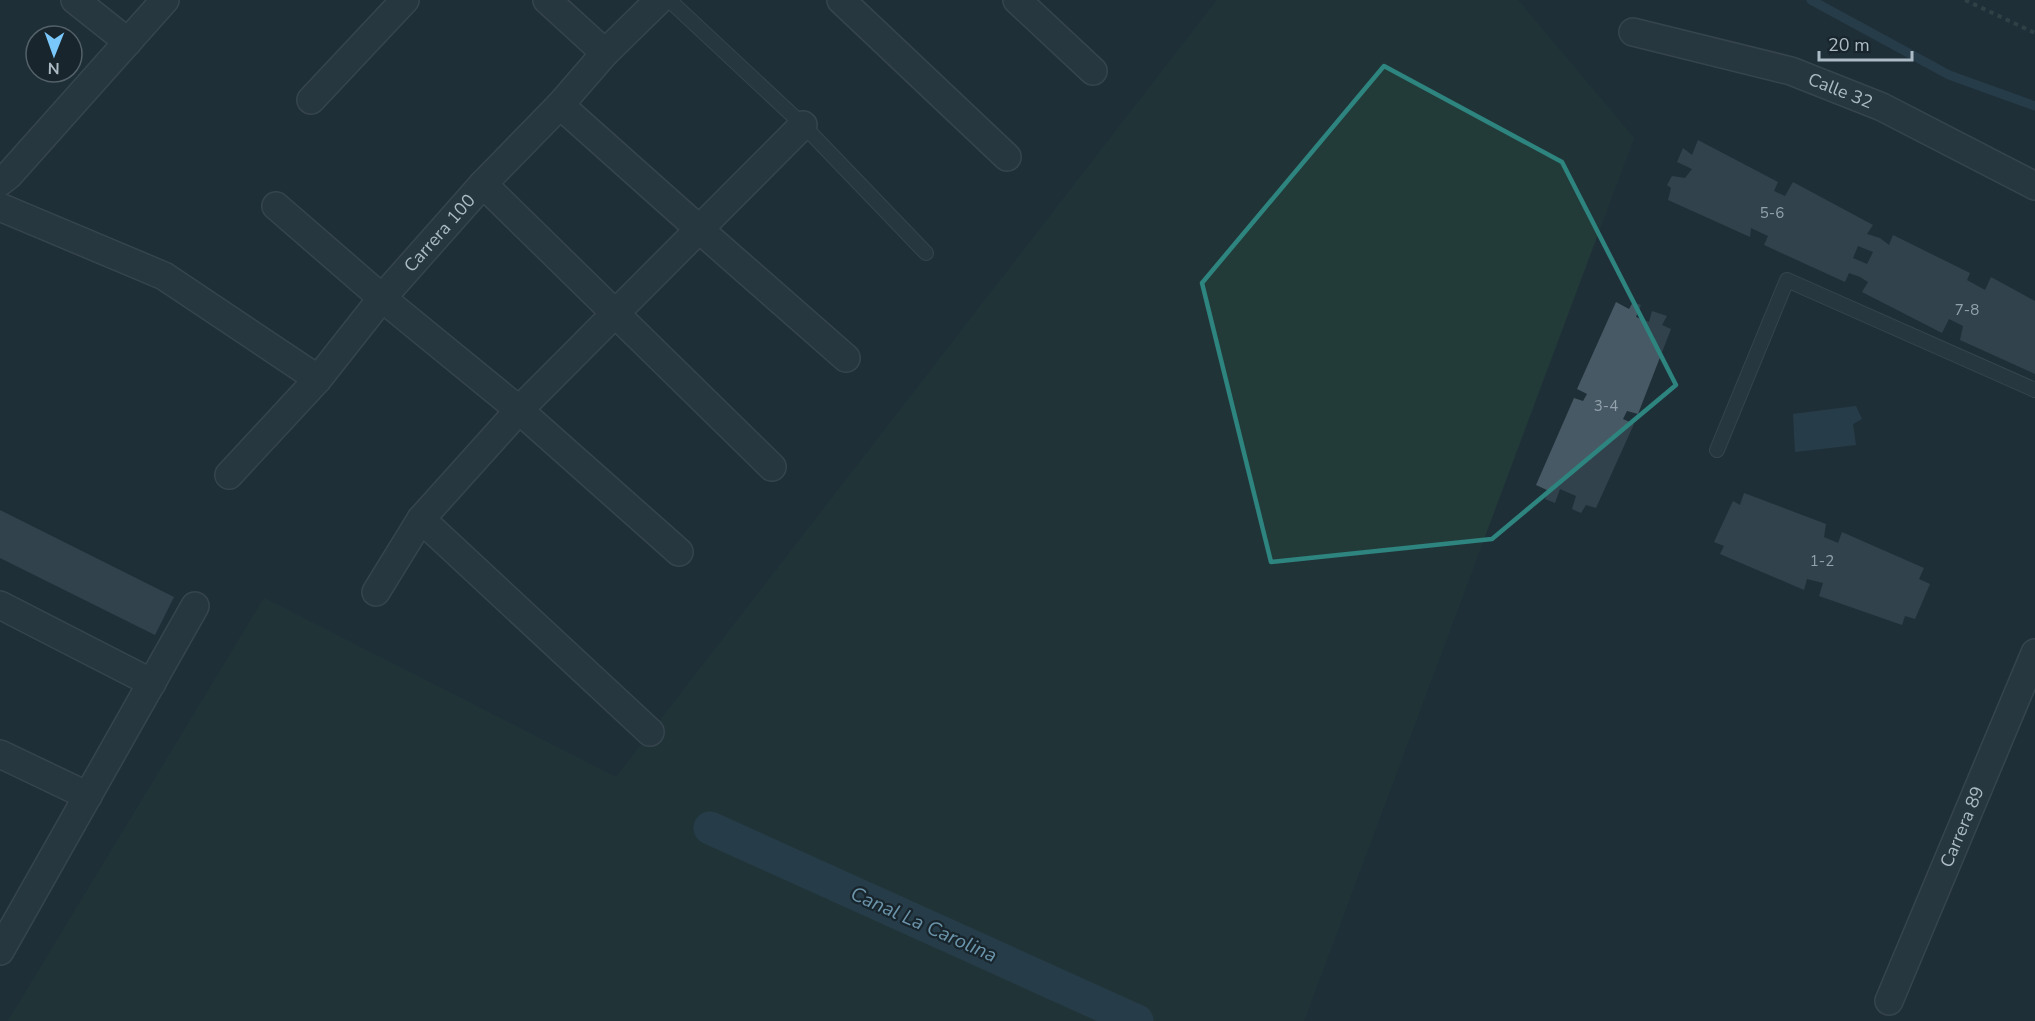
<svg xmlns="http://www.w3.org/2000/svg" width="2035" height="1021" font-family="'Nunito Sans',sans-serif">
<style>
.green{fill:#223b38}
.water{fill:#304d5e}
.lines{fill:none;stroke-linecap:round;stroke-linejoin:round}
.stream{stroke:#304d5e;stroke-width:9}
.canal{stroke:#304d5e;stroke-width:33}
.building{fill:#475964;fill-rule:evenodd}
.service-casing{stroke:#505e66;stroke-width:16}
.minor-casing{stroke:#505e66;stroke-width:30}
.path{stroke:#405755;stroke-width:4;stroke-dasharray:4.5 4.5;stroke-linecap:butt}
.service{stroke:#324048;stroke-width:14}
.minor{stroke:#324048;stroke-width:27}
.marked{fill:none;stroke:#2e847f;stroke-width:4.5;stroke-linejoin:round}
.labels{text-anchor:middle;stroke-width:4.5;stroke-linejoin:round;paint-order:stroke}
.number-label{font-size:15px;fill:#93a2ad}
.street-label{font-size:18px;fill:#acbbc5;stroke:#18252c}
.water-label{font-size:20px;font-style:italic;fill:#6b94aa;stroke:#18252c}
</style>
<rect width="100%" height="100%" fill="#1f2f38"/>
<path class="green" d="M1217,0h301l116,138 -330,883h-1296l256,-423 352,179z"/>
<path class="water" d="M1856,406l6,13 -9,5 3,21 -61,7 -2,-38z"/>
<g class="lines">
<path class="stream" d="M1811,0l138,75 86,31"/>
<path class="canal" d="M710,828l427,193"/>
</g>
<path class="building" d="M1698,140l80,42 -4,9 11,5 8,-14 80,43 -6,9 13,4 9,7 4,-10 77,38 -3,7 18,10 6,-13 44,24v73l-75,-34 3,-14 -14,-7 -7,14 -80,-41 6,-10 -8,-5 -11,-4 -4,9 -81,-37 4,-9 -17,-8 -1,9 -82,-37 3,-12 -4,-3 5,-9 13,2 7,-9 -15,-7 6,-14 9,7zM1858,246l15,6 -6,12 -14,-6z
M1616,302l13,7 4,-7 8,3 -5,12 13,5 3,-11 15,5 -5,9 9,4 -33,85 -11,-3 -4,8 11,5 -38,84 -10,-3 -5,8 -9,-4 4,-13 -16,-7 -5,14 -10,-4 4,-8 -13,-6 38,-87 9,3 4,-7 -10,-5z
M1744,493l82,31 -2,13 14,6 4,-11 82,36 -5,11 11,5 -15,35 -10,-3 -3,9 -83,-29 4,-13 -16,-4 -3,11 -84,-36 4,-8 -10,-4 19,-41 7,4z
M0,510l174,87 -19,38 -155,-77z"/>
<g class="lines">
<defs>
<path id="service" d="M669,0l134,125 123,128
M1717,450l70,-170 248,110"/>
<g id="minor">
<path d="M75,0l53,42"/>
<path d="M547,0l58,53"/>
<path d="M841,0l166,157"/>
<path d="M1017,0l76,71"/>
<path id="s1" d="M1633,32l158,39 91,36 153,79"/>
<path d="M311,100l94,-100"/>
<path d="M560,105l139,124 147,129"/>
<path d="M0,182l9,-7 156,-175"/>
<path d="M483,184l289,283"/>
<path d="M276,206l106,92 137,112 160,142"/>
<path d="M0,207l164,69 154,103"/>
<path id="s2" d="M229,475l89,-96 64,-81 101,-114 77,-79 45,-52 54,-53"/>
<path d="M421,519l229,213"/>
<path d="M376,592l45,-73 98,-109 284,-285"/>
<path d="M0,605l152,78"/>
<path d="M0,754l88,42"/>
<path d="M0,951l195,-345"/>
<path id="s3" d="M1889,1001l146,-348"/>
</g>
</defs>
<use href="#service" class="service-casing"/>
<use href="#minor" class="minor-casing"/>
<path class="path" d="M1965,0l70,33"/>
<use href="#service" class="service"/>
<use href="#minor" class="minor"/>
</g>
<path d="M0 0H2035V1021H0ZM1384,66l178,96 114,223 -184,154 -221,23 -69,-279z" fill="#1f2f38" fill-opacity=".55" fill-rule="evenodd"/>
<path class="marked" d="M1384,66l178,96 114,223 -184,154 -221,23 -69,-279z"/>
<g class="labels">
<g class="number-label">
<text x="1772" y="218">5-6</text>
<text x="1967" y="315">7-8</text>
<text x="1606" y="411">3-4</text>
<text x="1822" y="566">1-2</text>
</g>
<g class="street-label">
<text dy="6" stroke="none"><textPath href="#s1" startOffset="216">Calle 32</textPath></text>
<text dy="6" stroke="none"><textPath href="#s2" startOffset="321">Carrera 100</textPath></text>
<text dy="6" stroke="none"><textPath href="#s3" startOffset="189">Carrera 89</textPath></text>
</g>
<g class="water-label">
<text transform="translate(924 924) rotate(24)" y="7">Canal La Carolina</text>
</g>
</g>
<g transform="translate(54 54) rotate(181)"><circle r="28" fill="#18252c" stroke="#536169" stroke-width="1.5"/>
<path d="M0-4.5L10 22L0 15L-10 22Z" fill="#7ac7fc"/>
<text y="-9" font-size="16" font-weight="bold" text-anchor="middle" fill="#acbbc5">N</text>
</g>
<path d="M1819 51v9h93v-9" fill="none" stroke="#acbbc5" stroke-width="3"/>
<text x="1828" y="51" font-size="18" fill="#acbbc5" stroke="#18252c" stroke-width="4.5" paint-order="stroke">20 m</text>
</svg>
